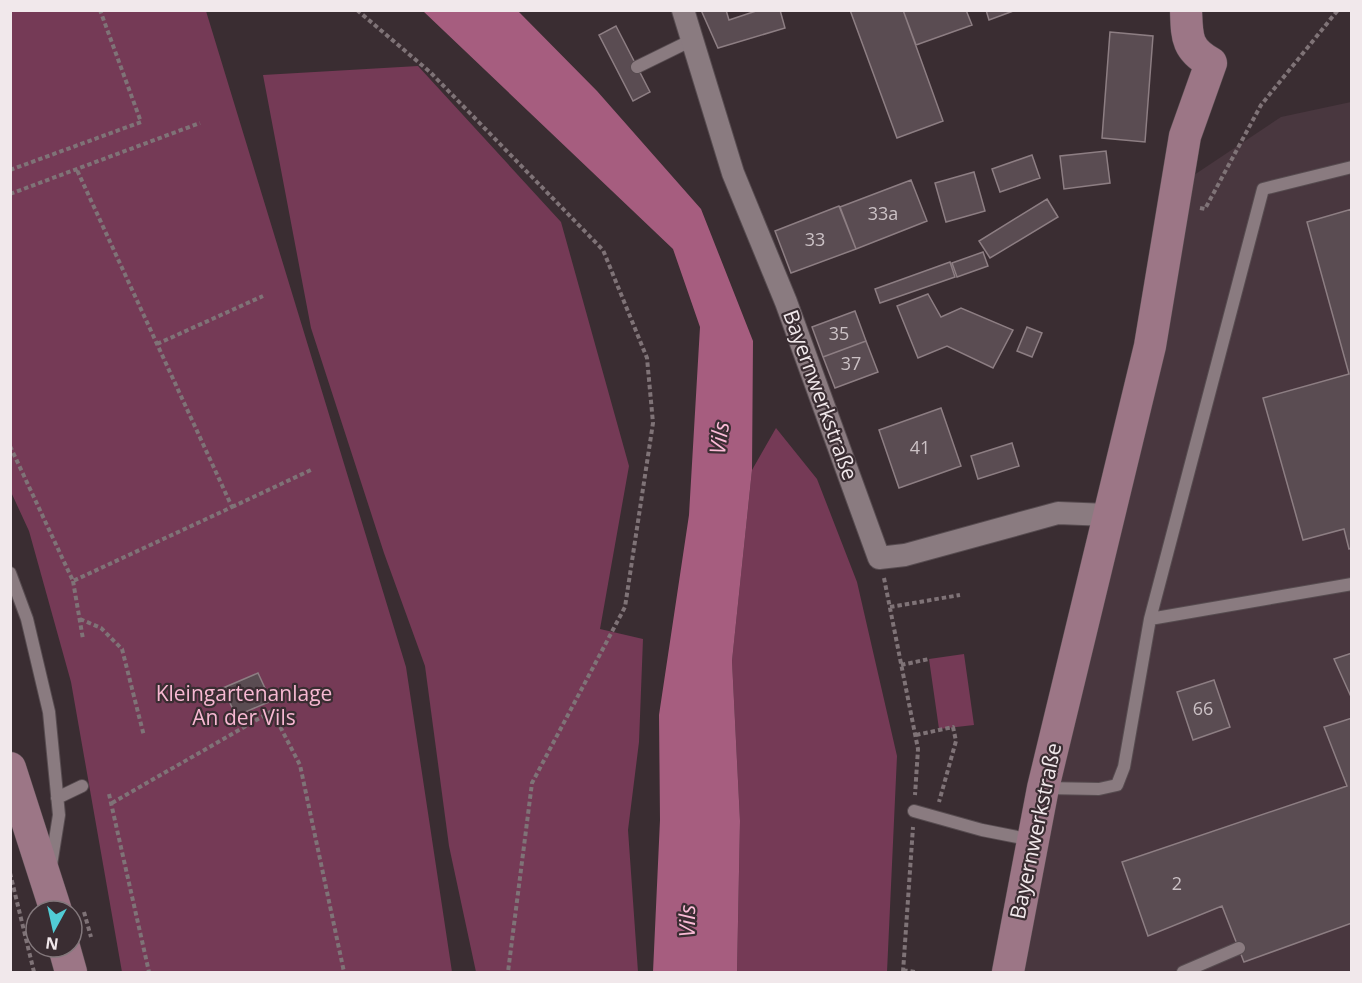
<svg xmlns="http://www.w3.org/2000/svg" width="1362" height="983" font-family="'Open Sans',sans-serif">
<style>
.built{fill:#49373f}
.green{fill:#753a56}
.water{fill:#a65d7f}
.building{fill:#5a4c52;stroke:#8d7e83;stroke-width:1.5}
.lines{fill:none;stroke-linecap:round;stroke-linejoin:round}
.lane-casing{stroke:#574c50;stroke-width:14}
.street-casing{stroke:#574c50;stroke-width:24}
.secondary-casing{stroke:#574c50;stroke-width:33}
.path{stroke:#7f7377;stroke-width:4;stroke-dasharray:4.5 3;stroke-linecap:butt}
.lane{stroke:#8a7b80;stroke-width:12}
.street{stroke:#8a7b80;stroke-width:22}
.secondary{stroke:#9c7686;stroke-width:32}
.labels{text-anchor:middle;stroke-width:4.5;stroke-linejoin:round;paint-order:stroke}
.number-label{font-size:18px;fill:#cbc1c5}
.street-label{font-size:21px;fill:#f1e8eb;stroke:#3a2d32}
.park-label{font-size:21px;fill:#f7b8d2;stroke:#3a2d32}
.water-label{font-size:22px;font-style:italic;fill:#fbbcd7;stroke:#3a2d32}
</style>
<rect width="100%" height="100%" fill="#3a2d32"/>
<path class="built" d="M1351,102v870h-329l157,-787 102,-68z"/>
<path class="green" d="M11,11h195l200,656 46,305h-330l-51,-290 -42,-151 -18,-39z
M418,66l143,156 68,244 -29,163 43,10 -4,103 -11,88 10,142h-162l-27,-126 -24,-180 -41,-113 -73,-225 -48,-253z
M776,428l41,51 40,103 40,174 -10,216h-150l3,-151 -8,-160 20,-191z
M964,654l10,71 -35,4 -10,-70z"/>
<path class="water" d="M423,11h95l79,80 104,118 52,132 -1,129 -20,191 8,160 -3,151h-84l7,-152 -1,-105 30,-200 11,-188 -27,-78z"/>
<path class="building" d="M701,10h25l3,10 30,-10h21l5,18 -67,20z
M850,10h53l40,111 -46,17z
M903,10h63l6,15 -56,20z
M986,10h30l-27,10z
M616,26l34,66 -17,9 -34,-66z
M1110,32l43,4 -8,106 -43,-4z
M1106,151l4,32 -46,6 -4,-33z
M1032,155l8,23 -40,14 -8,-23z
M974,172l11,39 -39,11 -11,-39z
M911,180l16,41 -71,28 -16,-42z
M1047,199l11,18 -68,41 -11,-17z
M839,206l17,43 -65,24 -16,-42z
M1352,209v339l-3,1 -5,-20 -41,11 -40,-142 86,-24 -42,-152z
M983,252l5,14 -31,11 -5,-14z
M950,262l5,15 -75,26 -5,-14z
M928,294l13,23 20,-9 52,22 -20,38 -46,-22 -29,12 -21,-52z
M855,311l11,30 -43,16 -11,-30z
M1027,327l15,6 -10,24 -15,-6z
M866,341l12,31 -43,16 -12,-31z
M941,408l20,58 -62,22 -20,-58z
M1012,443l7,23 -41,13 -7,-23z
M1352,653v46l-18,-40z
M258,673l13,28 -35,15 -13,-28z
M1214,680l16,47 -37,13 -16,-48z
M1352,718v205l-108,39 -22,-56 -74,30 -26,-74 225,-76 -23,-59z"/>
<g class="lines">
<defs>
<path id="lane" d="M637,67l55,-27
M10,573l17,46 22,93 10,103 -8,50
M1150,619l202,-35
M1045,788l54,1 18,-4 7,-18 26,-148 113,-430 89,-22
M57,798l25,-12
M914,811l68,19 50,10
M1183,972l56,-24"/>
<path id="street" d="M683,10l50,163 53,129 93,256 26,-3 153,-42 50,2"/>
<path id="secondary" d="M10,768l46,143
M64,947l7,25
M1008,972l35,-184 107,-442 35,-210 26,-73c-25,-14 -24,-26 -25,-53"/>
</defs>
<use href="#lane" class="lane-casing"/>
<use href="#street" class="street-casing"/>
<use href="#secondary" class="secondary-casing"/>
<path class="path" d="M357,10l73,62 173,178 44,108 6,65 -28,184 -93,176 -24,189
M10,170l131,-48 -41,-112
M10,194l190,-71
M1200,208l5,1 56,-104 77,-95
M157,344l106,-48
M10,446l63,135 159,-74 -155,-337
M232,507l81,-38
M884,578l34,171 -3,46
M73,581l10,58
M890,607l70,-12
M80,619l21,9 21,21 22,87
M901,665l28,-6
M916,735l37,-8 3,14 -17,61
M109,794l40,178
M112,803l160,-92 28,54 44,207
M10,873l24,99
M84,912l7,25
M903,970l12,2
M903,972l10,-145"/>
<use href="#lane" class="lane"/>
<use href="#street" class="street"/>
<use href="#secondary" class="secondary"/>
</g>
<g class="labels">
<g class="number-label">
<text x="883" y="220">33a</text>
<text x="815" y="246">33</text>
<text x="839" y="340">35</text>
<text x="851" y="370">37</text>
<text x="920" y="454">41</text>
<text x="1203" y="715">66</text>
<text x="1177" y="890">2</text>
</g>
<g class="street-label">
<text transform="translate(820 395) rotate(70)" y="7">Bayernwerkstraße</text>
<text transform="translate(1036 831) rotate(-78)" y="7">Bayernwerkstraße</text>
</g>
<g class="park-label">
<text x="244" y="701">Kleingartenanlage<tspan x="244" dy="24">An der Vils</tspan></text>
</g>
<g class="water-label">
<text transform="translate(719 438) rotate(-82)" y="8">Vils</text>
<text transform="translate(687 921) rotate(-89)" y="8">Vils</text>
</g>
</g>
<rect width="1362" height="983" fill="none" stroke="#f1e8eb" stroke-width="24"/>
<g transform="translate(54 929) rotate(188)"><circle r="28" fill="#3a2d32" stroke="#83787c" stroke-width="1.5"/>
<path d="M0-4.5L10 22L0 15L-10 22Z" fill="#51ccd5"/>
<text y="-9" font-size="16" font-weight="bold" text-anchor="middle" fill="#f1e8eb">N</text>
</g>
</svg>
